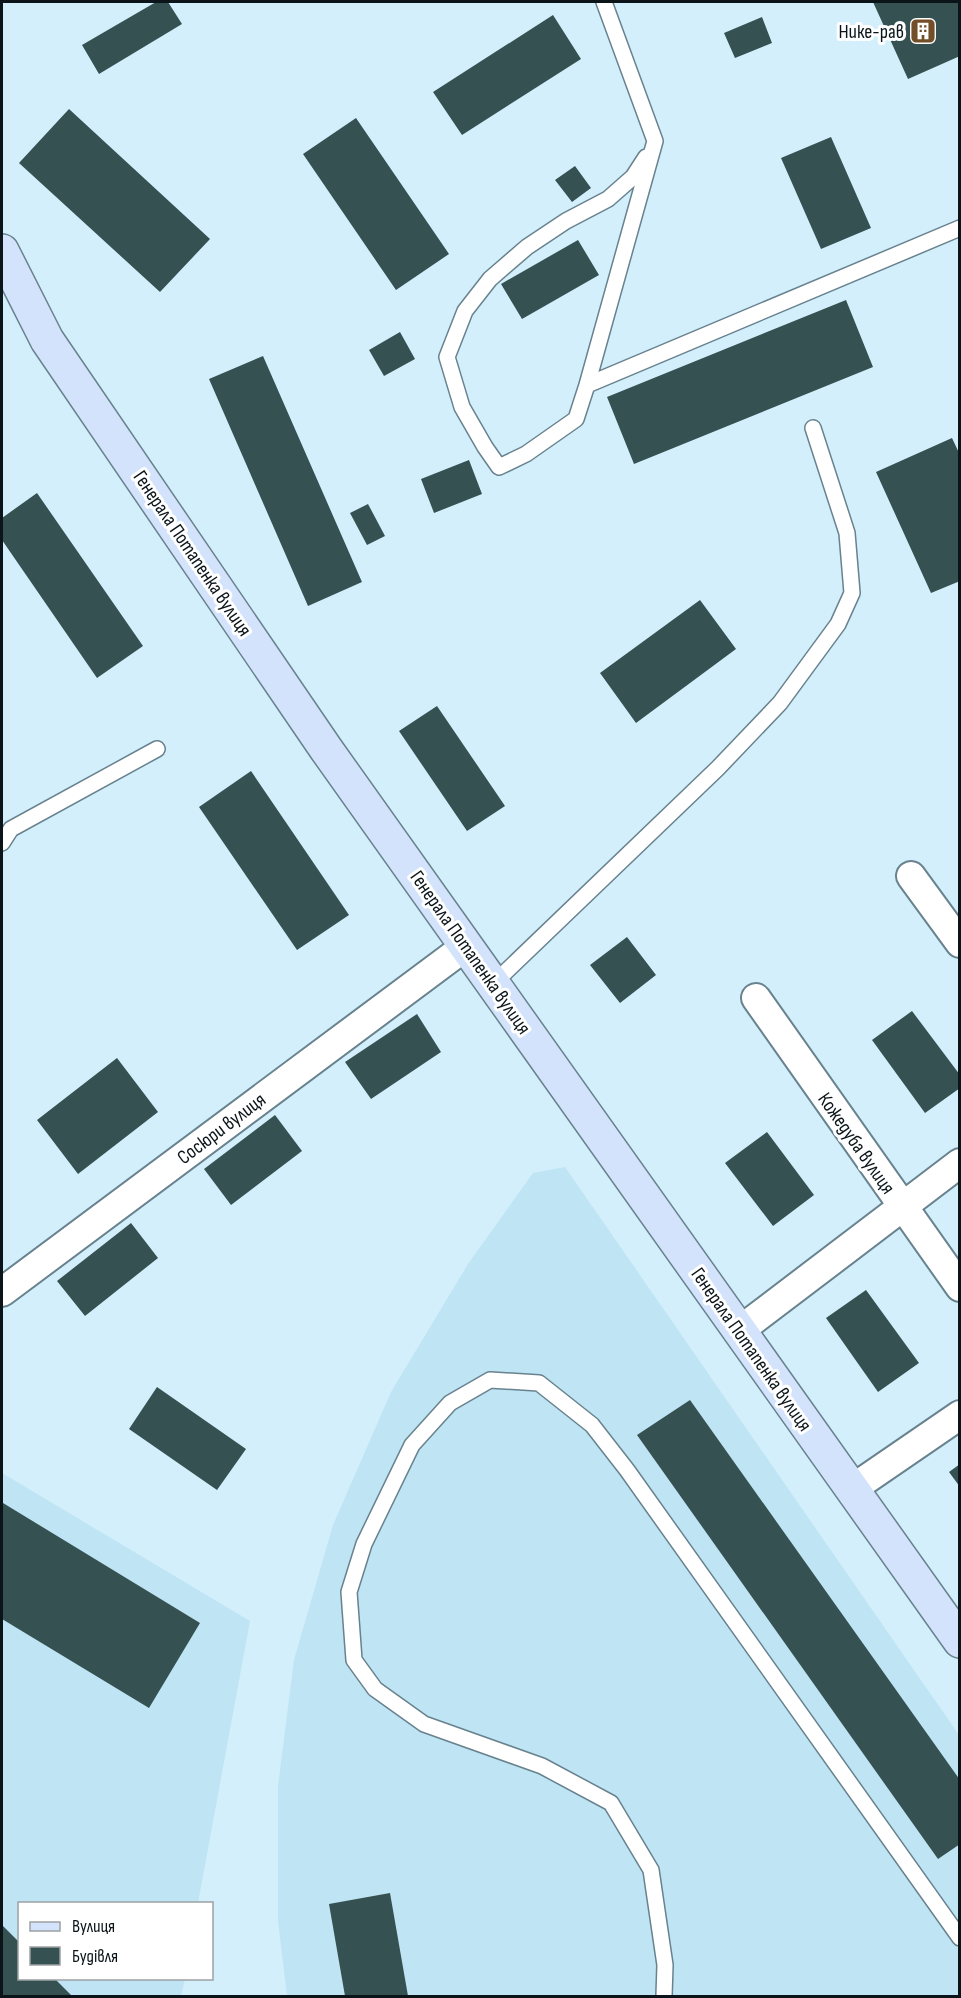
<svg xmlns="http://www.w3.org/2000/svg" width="961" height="1998" font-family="'Sofia Sans Condensed',sans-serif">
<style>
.built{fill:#bfe4f4}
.building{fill:#355151}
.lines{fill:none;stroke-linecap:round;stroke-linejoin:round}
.lane-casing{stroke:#68828e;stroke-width:18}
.street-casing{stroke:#68828e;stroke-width:32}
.secondary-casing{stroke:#68828e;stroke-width:36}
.lane{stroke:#fff;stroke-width:15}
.street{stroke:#fff;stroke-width:28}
.secondary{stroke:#d3e3fc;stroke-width:33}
.labels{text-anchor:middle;stroke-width:6;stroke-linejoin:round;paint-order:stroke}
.poi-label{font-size:20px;fill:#0b1519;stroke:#fff;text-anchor:end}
.street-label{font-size:20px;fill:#0b1519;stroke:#fff}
</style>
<rect width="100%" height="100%" fill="#d3effc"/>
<path class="built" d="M565,1167l394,568v261h-672l-9,-75v-135l16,-126 39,-135 58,-133 77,-128 65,-91z
M2,1473l248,148 -52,282 -178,1v74l165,1 -4,17h-179z"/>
<path class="building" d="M156,2h12l14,22 -83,50 -17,-29z
M873,2h85l2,3v51l-52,23z
M553,15l28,44 -119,76 -29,-43z
M762,17l10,26 -37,15 -11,-25z
M69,109l141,130 -50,53 -141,-129z
M356,118l93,136 -53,36 -93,-136z
M831,137l40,91 -50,21 -40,-91z
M575,166l16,22 -19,14 -17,-22z
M578,240l21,35 -77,44 -21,-35z
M846,300l27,67 -239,97 -27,-67z
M400,332l15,27 -31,17 -15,-26z
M263,356l99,226 -54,24 -99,-227z
M952,438l8,17v126l-29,12 -55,-121z
M469,460l13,34 -48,19 -13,-34z
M37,493l106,153 -46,32 -95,-138v-22z
M368,504l17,32 -18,9 -17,-32z
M700,600l36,49 -100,74 -36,-50z
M437,706l68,100 -38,25 -68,-100z
M251,771l98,144 -52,35 -98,-143z
M627,937l29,38 -36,28 -30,-38z
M912,1011l48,64v13l-35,25 -53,-73z
M417,1014l24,38 -70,47 -26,-37z
M117,1058l41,54 -80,62 -41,-54z
M275,1115l27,36 -71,54 -27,-36z
M767,1132l47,63 -41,31 -48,-63z
M131,1223l27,35 -73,58 -28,-35z
M866,1290l53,73 -41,29 -52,-74z
M157,1387l89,62 -29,41 -88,-61z
M690,1400l270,380v64l-22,15 -301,-424z
M960,1464v23l-11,-15z
M3,1503l197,120 -51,85 -147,-89z
M390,1893l18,103h-63l-16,-92z
M2,1925l18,18v35h34l18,18h-70z"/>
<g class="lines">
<defs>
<path id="lane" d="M604,2l51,139 -68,244 373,-157
M587,385l-11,34 -50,35 -27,13 -14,-20 -23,-40 -15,-50 18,-46 25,-32 37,-32 39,-26 42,-22 25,-22 13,-20
M2,843l9,-14 146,-80
M493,984l225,-216 62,-65 58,-79 14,-31 -5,-60 -34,-105
M664,1996l1,-31 -14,-95 -40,-67 -69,-37 -118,-42 -49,-35 -21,-29 -5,-68 15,-48 48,-99 38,-42 40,-23 49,3 53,42 35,45 333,468"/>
<path id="street" d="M911,876l49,67
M756,998l204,289
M2,1292l464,-346
M739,1331l221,-168
M852,1489l108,-74"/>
<path id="secondary" d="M2,251l45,89 279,409 634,892"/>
</defs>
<use href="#lane" class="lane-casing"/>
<use href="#street" class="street-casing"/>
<use href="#secondary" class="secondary-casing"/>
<use href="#lane" class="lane"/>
<use href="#street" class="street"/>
<use href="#secondary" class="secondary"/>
</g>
<defs>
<symbol id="building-square" viewBox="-11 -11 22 22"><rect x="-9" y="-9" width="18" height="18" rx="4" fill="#734f29" stroke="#fff"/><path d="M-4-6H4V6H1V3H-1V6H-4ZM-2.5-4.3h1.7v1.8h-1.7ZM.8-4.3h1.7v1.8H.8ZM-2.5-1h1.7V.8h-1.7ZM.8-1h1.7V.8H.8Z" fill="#fff"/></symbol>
</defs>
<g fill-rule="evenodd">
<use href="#building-square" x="908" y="16" width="30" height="30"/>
</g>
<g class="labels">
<g class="poi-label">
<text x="904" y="38">Нике-рав</text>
</g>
<g class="street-label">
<text transform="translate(193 553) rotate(56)" y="7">Генерала Потапенка вулиця</text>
<text transform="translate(471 952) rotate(55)" y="7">Генерала Потапенка вулиця</text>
<text transform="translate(221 1128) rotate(-37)" y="7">Сосюри вулиця</text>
<text transform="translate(857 1143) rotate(55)" y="7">Кожедуба вулиця</text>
<text transform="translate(752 1349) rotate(55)" y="7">Генерала Потапенка вулиця</text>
</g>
</g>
<rect width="961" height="1998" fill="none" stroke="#0b1519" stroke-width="6"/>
<rect x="18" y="1902" width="195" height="78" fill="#ffffff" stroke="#9da1a3" stroke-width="1.5"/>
<rect x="30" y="1922" width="30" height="9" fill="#d3e3fc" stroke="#9da1a3" stroke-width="1.5"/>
<text x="72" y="1932" font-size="18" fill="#0b1519">Вулиця</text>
<rect x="30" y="1947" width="30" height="18" fill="#355151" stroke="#9da1a3" stroke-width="1.5"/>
<text x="72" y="1962" font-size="18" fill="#0b1519">Будівля</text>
</svg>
